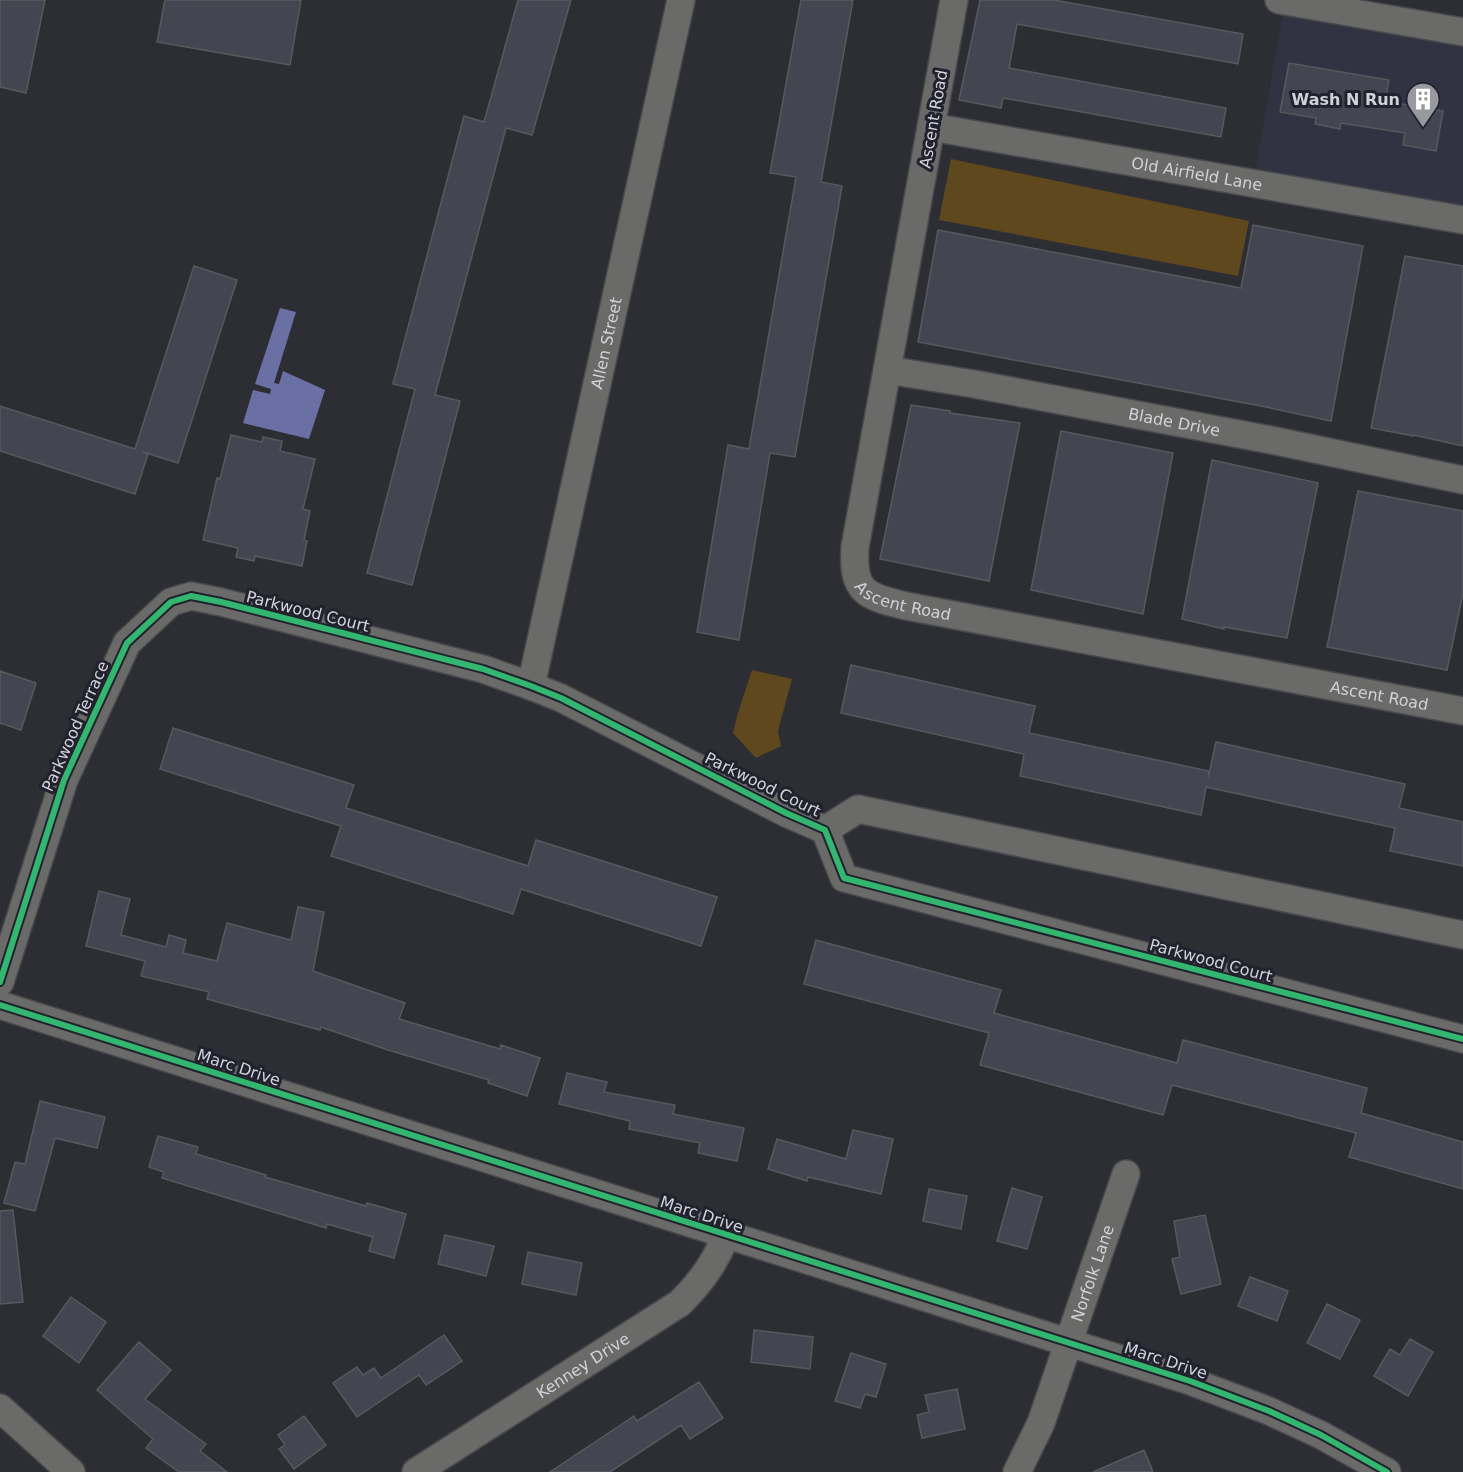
<svg xmlns="http://www.w3.org/2000/svg" width="1463" height="1472" font-family="'DejaVu Sans',sans-serif">
<style>
.built{fill:#313343}
.green{fill:#5f481e}
.water{fill:#6a70a4}
.building{fill:#454552;stroke:#58595e;stroke-width:1.5}
.lines{fill:none;stroke-linecap:round;stroke-linejoin:round}
.minor-casing{stroke:#48494e;stroke-width:30}
.minor{stroke:#6a6a69;stroke-width:27}
.cycleway-casing{stroke:#21222d;stroke-width:10}
.cycleway{stroke:#33b770;stroke-width:6}
.labels{text-anchor:middle;stroke-width:6;stroke-linejoin:round;paint-order:stroke}
.poi-label{font-size:16px;font-weight:bold;fill:#d1d2d9;stroke:#21222d;text-anchor:end}
.street-label{font-size:16px;fill:#d1d2d9;stroke:#21222d}
</style>
<rect width="100%" height="100%" fill="#2d2e34"/>
<path class="built" d="M1283,14l180,28v163l-208,-33z"/>
<path class="green" d="M951,159l298,62 -11,55 -299,-56z
M752,670l40,9 -14,52 3,15 -25,12 -23,-25 4,-17z"/>
<path class="water" d="M280,308l16,4 -22,71 5,1 4,-13 42,19 -16,49 -66,-16 10,-33 17,4 1,-5 -16,-5z"/>
<path class="building" d="M0,0h45l-19,93 -26,-6z
M165,0h136l-11,65 -133,-23z
M518,0h53l-39,135 -26,-7 -71,267 25,6 -48,184 -45,-12 48,-184 -22,-5 71,-268 20,6z
M801,0h52l-32,182 21,4 -47,271 -25,-4 -31,187 -42,-8 31,-187 21,4 47,-272 -26,-4z
M980,0h74l189,34 -5,30 -221,-40 -8,44 217,40 -5,29 -218,-39 -2,10 -42,-8z
M1289,63l100,17 -4,21 58,10 -7,40 -33,-6 2,-12 -64,-10 -1,6 -25,-5 1,-6 -36,-6z
M1253,225l110,21 -32,175 -70,-15 -343,-64 20,-112 303,58z
M1405,256l58,10v180l-49,-11v1l-43,-8z
M194,266l43,14 -59,183 -35,-11 5,2 -13,40 -135,-43v-45l135,43z
M911,405l39,6v2l70,10 -31,158 -109,-22z
M1061,431l112,22 -30,161 -112,-24z
M231,435l31,7 1,-5 19,4 -2,10 35,8 -12,50 7,2 -6,29 3,1 -5,25 -47,-10 -1,5 -18,-4 2,-9 -35,-8 14,-62 3,1z
M1212,460l106,23 -31,155 -63,-11v2l-42,-10z
M1358,491l105,20v82l-16,77 -120,-23z
M851,665l184,41 -6,27 180,38 -1,7 8,-36 189,42 -6,24 64,14v44l-73,-15 5,-23 -189,-41 -5,28 -181,-39 4,-22 -183,-41z
M0,671l36,12 -15,47 -21,-7z
M173,728l181,57 -8,23 182,58 8,-26 181,57 -16,49 -180,-57 -8,25 -182,-58 10,-30 -181,-57z
M99,891l31,8 -9,36 45,12 3,-12 17,5 -3,13 34,8 10,-38 64,17 7,-33 26,5 -11,59 92,32 -6,16 101,30 1,-4 39,13 -13,38 -39,-13 1,-3 -101,-30 -67,-23 -1,3 -113,-31 2,-7 -68,-16 4,-15 -59,-15z
M816,940l185,50 -7,23 183,50 6,-23 184,48 -6,25 102,29v47l-114,-32 7,-24 -184,-48 -9,30 -183,-50 9,-32 -185,-49z
M567,1073l40,9 -3,10 71,13 -2,9 71,14 -7,33 -39,-8 2,-10 -71,-14 1,-8 -71,-17z
M40,1101l65,16 -8,31 -42,-10 -20,73 -31,-8 11,-41 10,2z
M853,1130l40,9 -12,55 -73,-17 -1,4 -39,-12 9,-30 69,20z
M158,1136l40,11 -2,7 70,21 -1,2 101,29 1,-3 39,11 -12,44 -25,-7 4,-14 -46,-13 -1,4 -164,-50 2,-6 -15,-5z
M1012,1188l30,9 -15,52 -30,-8z
M929,1189l38,7 -6,33 -38,-8z
M13,1210l10,92 -23,2v-93z
M1205,1215l16,69 -40,10 -9,-35 8,-2 -6,-36z
M445,1235l49,11 -8,30 -48,-12z
M528,1252l54,11 -6,32 -54,-11z
M1250,1277l38,14 -11,30 -39,-15z
M71,1297l35,25 -27,41 -36,-27z
M1327,1304l33,16 -20,39 -33,-16z
M754,1330l59,7 -3,32 -59,-7z
M444,1335l18,26 -36,24 -7,-10 -62,42 -24,-34 24,-16 6,8 11,-7 7,10z
M1410,1339l23,13 -25,44 -34,-20 16,-27 10,6z
M139,1342l32,28 -26,29 61,45 -6,7 27,21h-48l-33,-24 7,-9 -56,-49z
M851,1353l35,11 -10,33 -11,-3 -5,14 -25,-7z
M699,1382l24,36 -33,21 -9,-14 -71,47h-60l84,-56 3,5z
M957,1389l8,40 -43,9 -5,-23 12,-3 -4,-17z
M304,1416l22,29 -32,24 -15,-20 6,-4 -7,-10z
M1144,1450l9,22h-60z"/>
<g class="lines">
<defs>
<g id="minor">
<path id="s1" d="M954,0l-99,547c-3,46 11,49 51,59l557,105"/>
<path d="M1279,0l184,32"/>
<path id="s2" d="M931,127l532,93"/>
<path id="s3" d="M887,370l87,14 297,56 192,40"/>
<path id="s4" d="M531,686l150,-686"/>
<path d="M825,830l33,-21 605,126"/>
<path d="M0,982l64,-202 63,-137 44,-41 20,-6 30,6 262,67 48,17 30,12 225,115 39,17 19,48 619,161"/>
<path d="M0,1005l1190,376 79,30 52,24 66,37"/>
<path d="M0,1408l71,64"/>
<path id="s5" d="M416,1472l264,-169c21,-21 34,-39 46,-67"/>
<path id="s6" d="M1017,1472l24,-49 85,-249"/>
</g>
</defs>
<use href="#minor" class="minor-casing"/>
<use href="#minor" class="minor"/>
<defs>
<path id="cycleway" d="M0,982l64,-202 63,-137 44,-41 20,-6 30,6 262,67 48,17 30,12 225,115 39,17 19,48 619,161
M0,1005l1190,376 79,30 52,24 66,37"/>
</defs>
<use href="#cycleway" class="cycleway-casing"/>
<use href="#cycleway" class="cycleway"/>
</g>
<defs>
<symbol id="building-pin" viewBox="-11 -11 22 30"><path d="M0 17L-7.5 6A9.5 9.5 0 1 1 7.5 6Z" fill="#98999f" stroke="#21222d"/><path d="M-4-6H4V6H1V3H-1V6H-4ZM-2.5-4.3h1.7v1.8h-1.7ZM.8-4.3h1.7v1.8H.8ZM-2.5-1h1.7V.8h-1.7ZM.8-1h1.7V.8H.8Z" fill="#fff"/></symbol>
</defs>
<g fill-rule="evenodd">
<use href="#building-pin" x="1404" y="80" width="38" height="52"/>
</g>
<g class="labels">
<g class="poi-label">
<text x="1400" y="105">Wash N Run</text>
</g>
<g class="street-label">
<text transform="translate(933 119) rotate(-80)" y="6">Ascent Road</text>
<text dy="6" stroke="none"><textPath href="#s2" startOffset="270">Old Airfield Lane</textPath></text>
<text dy="6" stroke="none"><textPath href="#s4" startOffset="351">Allen Street</textPath></text>
<text dy="6" stroke="none"><textPath href="#s3" startOffset="292">Blade Drive</textPath></text>
<text dy="6" stroke="none"><textPath href="#s1" startOffset="642">Ascent Road</textPath></text>
<text transform="translate(308 611) rotate(14)" y="6">Parkwood Court</text>
<text dy="6" stroke="none"><textPath href="#s1" startOffset="1128">Ascent Road</textPath></text>
<text transform="translate(75 726) rotate(-66)" y="6">Parkwood Terrace</text>
<text transform="translate(763 784) rotate(26)" y="6">Parkwood Court</text>
<text transform="translate(1211 960) rotate(15)" y="6">Parkwood Court</text>
<text transform="translate(239 1067) rotate(18)" y="6">Marc Drive</text>
<text transform="translate(702 1214) rotate(18)" y="6">Marc Drive</text>
<text dy="6" stroke="none"><textPath href="#s6" startOffset="213">Norfolk Lane</textPath></text>
<text transform="translate(1166 1360) rotate(18)" y="6">Marc Drive</text>
<text dy="6" stroke="none"><textPath href="#s5" startOffset="198">Kenney Drive</textPath></text>
</g>
</g>
</svg>
